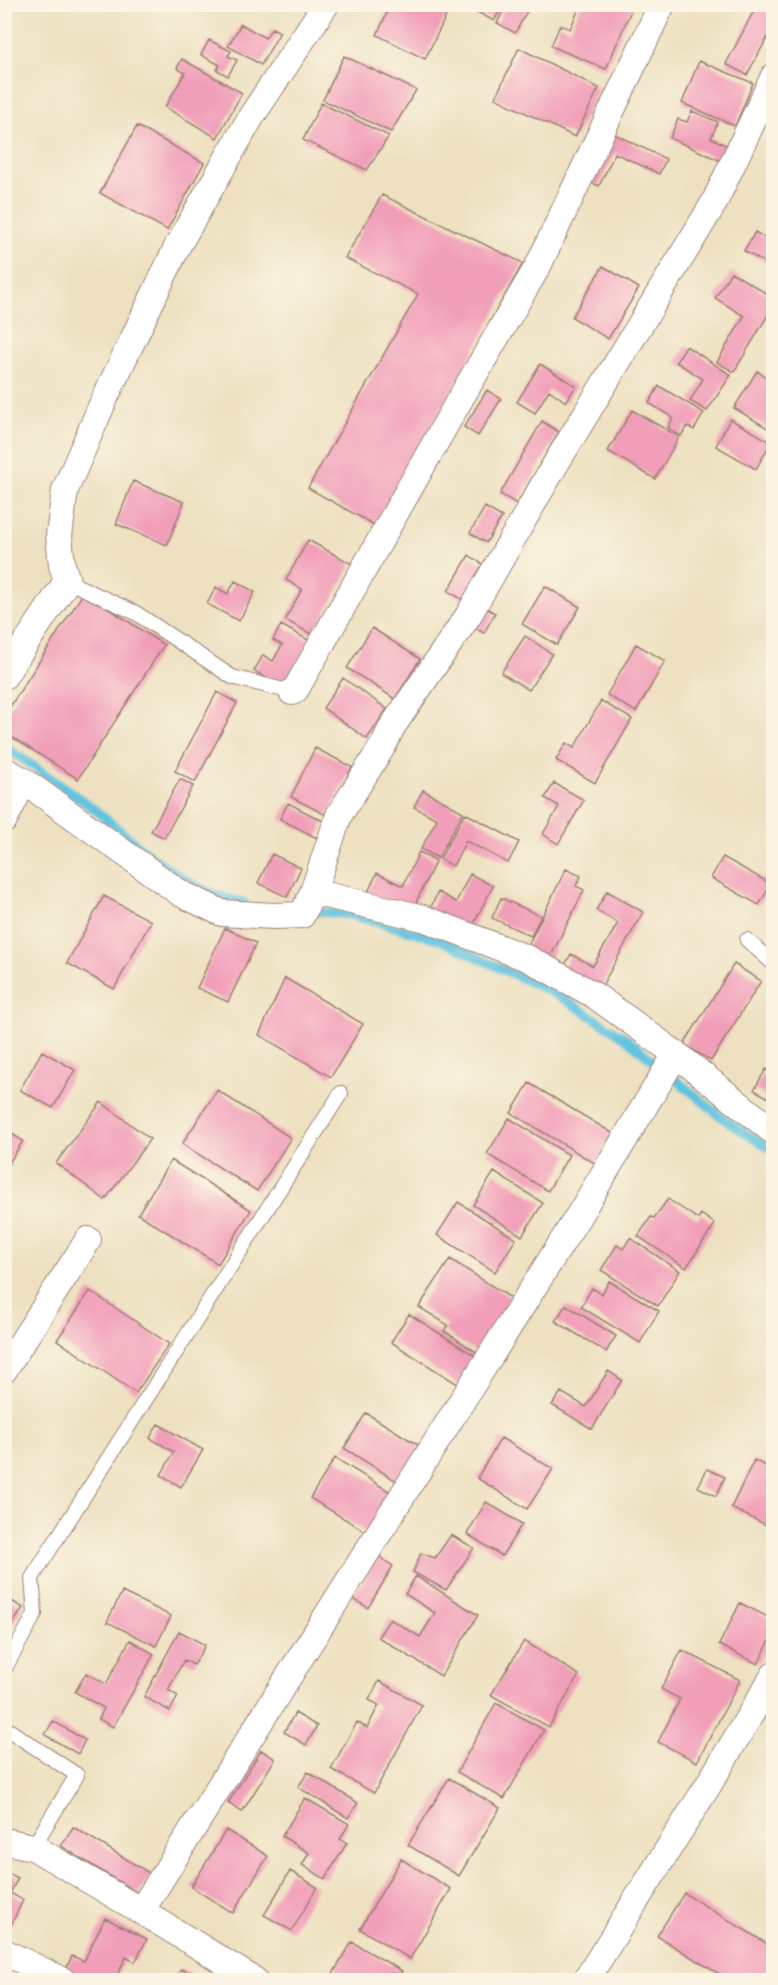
<svg xmlns="http://www.w3.org/2000/svg" width="778" height="1985" font-family="'Balsamiq Sans',sans-serif">
<style>
.lines{fill:none;stroke-linecap:round;stroke-linejoin:round}
.stream{stroke:#61c3df;stroke-width:9}
.building{fill:#f19eb8}
.service-casing{stroke:#9c8076;stroke-width:16}
.minor-casing{stroke:#9c8076;stroke-width:28}
.service{stroke:#fff;stroke-width:14}
.minor{stroke:#fff;stroke-width:26}
</style>
<rect width="100%" height="100%" fill="#fcf5e5"/>
<filter id="ink" filterUnits="userSpaceOnUse"><feTurbulence type="fractalNoise" baseFrequency=".0167" numOctaves="2"/><feDisplacementMap in="SourceGraphic" scale="12" xChannelSelector="R" yChannelSelector="G"/><feConvolveMatrix kernelMatrix="1 2 1 2 8 2 1 2 1" color-interpolation-filters="sRGB"/></filter>
<filter id="wash" filterUnits="userSpaceOnUse"><feTurbulence type="fractalNoise" baseFrequency=".008" numOctaves="4" result="noise"/><feDisplacementMap in="SourceGraphic" scale="24" xChannelSelector="R" yChannelSelector="G"/><feGaussianBlur stdDeviation="1.35" result="paint"/><feColorMatrix in="noise" values="0 0 0 0 0 0 0 0 0 0 0 0 0 0 0 0 0 1.4 0 .05"/><feComposite in="paint" operator="in"/></filter>
<g filter="url(#wash)">
<rect width="100%" height="100%" fill="#eee1c1"/>
<g class="lines">
<path class="stream" d="M4,746c30,21 61,41 90,63 43,34 94,86 150,93
M305,910l45,5 88,24 121,57 65,41 101,83 49,31"/>
</g>
<g id="blocks">
<path class="building" d="M391,4h41l16,8 -23,47 -48,-24z
M462,4h41l-9,17z
M507,4h24l-16,29 -18,-10z
M581,4h42l9,4 -26,61 -55,-23 9,-21 10,4z
M757,5l17,8v12l-27,50 -21,-11z
M241,24l24,14 7,-10 8,4 -19,33 -33,-19z
M209,40l22,11 -3,5 9,4 -9,16 -11,-6 3,-5 -19,-10z
M519,48l80,40 -24,49 -80,-39z
M344,56l72,34 -25,42 -68,-32z
M182,59l60,34 -25,45 -52,-31 20,-34 -8,-5z
M699,61l54,22 -18,43 -53,-23z
M321,103l68,33 -22,34 -64,-30z
M692,111l26,11 -7,16 17,8 -7,15 -51,-23 8,-19 9,3z
M137,126l67,37 -37,67 -67,-37z
M608,131l58,28 -7,15 -44,-21 -16,33 -14,-6z
M382,195l141,68 -147,263 -68,-38 110,-194 -73,-36z
M755,232l19,11v25l-30,-17z
M603,266l36,22 -31,51 -36,-22z
M731,272l43,26v7l-40,67 -17,-10 27,-46 -29,-18z
M774,277v18l-8,-4z
M686,346l45,29 -24,36 -17,-10 13,-22 -27,-17z
M540,364l36,22 -10,16 -17,-12 -14,23 -18,-11z
M774,365v67l-40,-24 23,-37 9,6z
M659,386l45,27 -10,17 -7,-4 -6,10 -13,-8 5,-10 -24,-15z
M487,390l14,9 -23,37 -14,-9z
M632,410l47,27 -24,42 -47,-28z
M730,419l41,23 -15,27 -40,-23z
M542,421l17,11 -42,72 -17,-10z
M133,481l51,21 -17,43 -51,-21z
M485,507l17,10 -16,26 -16,-10z
M308,540l44,24 -39,71 -28,-15 17,-31 -16,-9z
M469,555l16,11 -22,34 -15,-9z
M235,581l20,11 -16,29 -32,-17 9,-17 12,7z
M545,586l35,21 -23,38 -35,-21z
M84,592l80,53 -86,134 -74,-47v-16z
M481,605l14,8 -11,20 -15,-8z
M281,625l29,16 -27,47 -29,-17 9,-16 10,6 9,-16 -9,-5z
M372,628l48,31 -25,40 -48,-31z
M525,636l27,18 -23,36 -28,-17z
M636,644l29,17 -29,51 -29,-17z
M343,678l44,31 -20,30 -44,-31z
M217,692l20,11 -42,79 -20,-11z
M601,701l31,18 -37,64 -39,-23 10,-17 8,5z
M315,748l37,19 -24,49 -37,-19z
M180,779l13,7 -29,52 -13,-7z
M554,783l30,17 -26,44 -15,-10 16,-28 -14,-8z
M423,790l40,22 -25,46 -17,-9 16,-30 -23,-12z
M288,803l37,19 -8,16 -37,-19z
M465,813l54,29 -11,21 -42,-22 -13,25 -13,-7z
M419,852l17,8 -25,53 -43,-21 9,-19 26,13z
M272,854l29,14 -14,29 -29,-14z
M723,857l48,27 -12,21 -48,-27z
M566,869l15,7 -5,10 8,4 -37,74 -23,-11z
M470,874l23,12 -23,45 -41,-20 9,-19 18,10z
M607,891l36,21 -45,81 -37,-21 10,-18 22,12 25,-43 -22,-13z
M104,896l47,25 -37,68 -47,-26z
M501,898l40,18 -10,20 -39,-18z
M225,928l31,15 -28,59 -31,-14z
M734,964l27,17 -50,80 -27,-17z
M285,978l78,46 -32,53 -72,-42z
M42,1051l33,19 -22,38 -33,-18z
M766,1069l8,4v17l-5,8 -15,-8z
M529,1083l85,51 -18,30 -85,-51z
M217,1090l74,48 -34,53 -75,-47z
M101,1102l49,37 -45,61 -49,-37z
M509,1118l60,37 -21,36 -61,-37z
M4,1129l19,12 -19,30z
M171,1160l80,50 -33,54 -80,-50z
M494,1172l49,31 -21,33 -49,-31z
M668,1199l30,20 3,-5 14,10 -29,44 -48,-32 13,-19 3,1z
M458,1202l58,37 -21,33 -58,-37z
M630,1238l50,33 -22,35 -57,-36 16,-25 6,4z
M450,1259l64,41 -35,54 -35,-23 4,-6 -29,-18z
M609,1281l50,30 -19,32 -59,-36 11,-19 10,6z
M90,1291l79,53 -33,49 -79,-53z
M566,1305l50,31 -10,16 -51,-31z
M409,1314l68,43 -18,28 -68,-43z
M608,1371l14,9 -30,49 -40,-24 9,-13 25,15z
M366,1413l57,35 -22,36 -57,-36z
M158,1424l45,26 -22,37 -20,-12 13,-23 -24,-14z
M501,1438l52,31 -26,40 -50,-31z
M335,1458l57,35 -24,40 -58,-35z
M754,1460l20,10v59l-43,-21z
M707,1469l18,8 -9,19 -18,-9z
M486,1502l36,22 -20,32 -35,-22z
M451,1535l23,13 -28,42 -33,-18 8,-19 14,5z
M378,1556l15,10 -25,42 -16,-10z
M416,1576l62,39 -37,61 -63,-39 12,-18 30,18 15,-24 -30,-19z
M122,1592l49,24 -15,30 -49,-24z
M4,1596l19,12 -19,29z
M740,1603l34,17v12l-16,32 -39,-19z
M179,1631l26,14 -11,20 -10,-5 -16,30 10,6 -8,15 -26,-14z
M130,1640l24,14 -41,73 -14,-8 5,-11 -29,-16 11,-19 20,11z
M524,1641l55,34 -30,52 -58,-32z
M682,1650l58,30 -43,82 -39,-20 22,-43 -19,-10z
M379,1681l43,24 -48,88 -43,-24 26,-47 10,6 12,-23 -10,-5z
M496,1703l48,27 -40,69 -47,-27z
M295,1713l22,13 -11,19 -22,-13z
M53,1721l32,19 -7,14 -33,-19z
M261,1750l14,9 -33,53 -14,-9z
M308,1772l50,31 -10,15 -50,-31z
M449,1778l51,30 -41,68 -51,-31z
M305,1798l44,26 -9,15 7,4 -22,36 -23,-14 7,-12 -27,-17z
M73,1827l78,47 -12,20 -78,-48z
M226,1830l42,26 -35,57 -42,-26z
M401,1859l50,30 -41,70 -50,-30z
M4,1871l14,7 -8,15 13,7 -15,31 -4,-2z
M290,1871l27,16 -25,44 -28,-16z
M684,1893l90,55v21l-7,11h-38l-72,-44z
M105,1918l42,21 -12,23 -9,-5 -11,23h-30l-20,-9 7,-15 12,5z
M352,1942l50,29 -6,9h-67z
M181,1969l22,11h-28z"/>
</g>
</g>
<g filter="url(#ink)">
<use href="#blocks" fill-opacity="0" stroke="#9c8076" stroke-width="1.5"/>
<g class="lines">
<defs>
<path id="service" d="M67,581l69,32 96,64 60,15
M747,940l27,24
M4,1670l31,-56 -3,-36 309,-485
M4,1727l73,48 -44,72"/>
<path id="minor" d="M4,676l63,-95 -5,-16 -3,-29 6,-46 39,-90 74,-155 73,-128 75,-113
M292,692l4,-3 160,-283 82,-140 124,-262
M4,770l20,11 156,112 42,20 52,3 28,-1 11,-23 110,26 106,41 65,36 82,59 98,78
M4,820l20,-39
M313,892l26,-77 45,-71 8,-17 76,-111 84,-146 162,-267 60,-127
M4,1370l84,-130
M4,1841l29,6 108,64 113,69
M141,1911l438,-696 97,-161
M4,1952l58,28
M586,1980l123,-196 65,-109"/>
</defs>
<use href="#service" class="service-casing"/>
<use href="#minor" class="minor-casing"/>
<use href="#service" class="service"/>
<use href="#minor" class="minor"/>
</g>
</g>
<rect width="778" height="1985" fill="none" stroke="#fcf5e5" stroke-width="24"/>
</svg>
